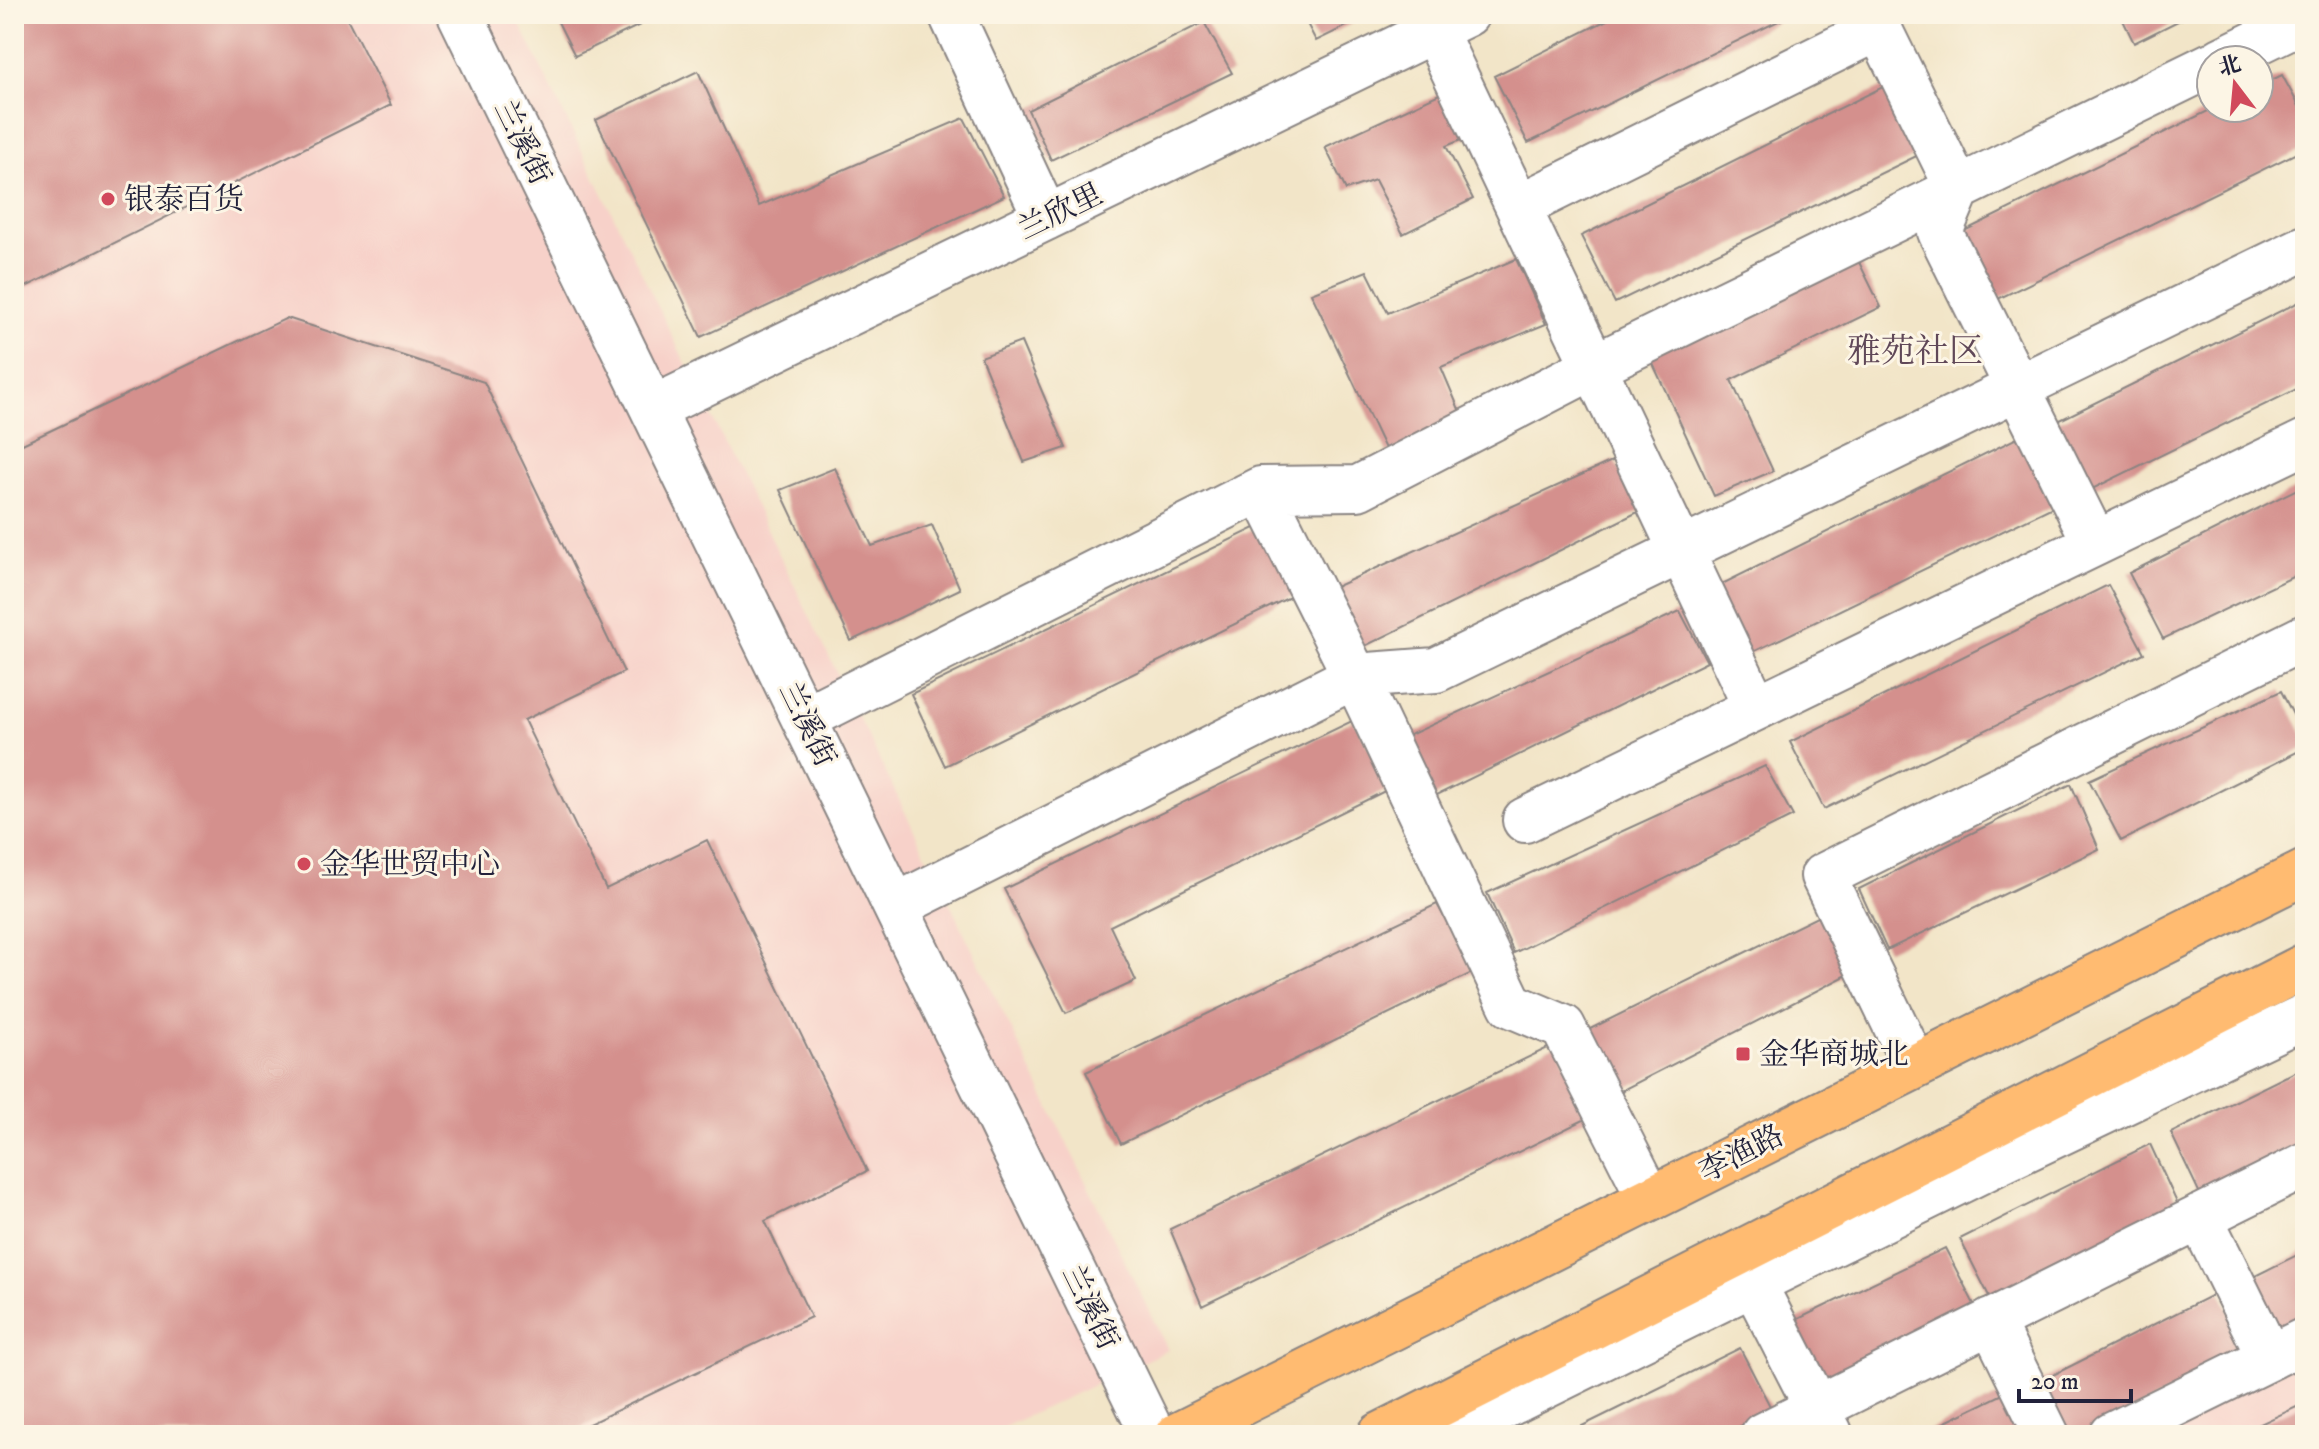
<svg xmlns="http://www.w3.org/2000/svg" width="2319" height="1449" font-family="'IM FELL DW Pica','Noto Serif SC',serif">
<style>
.built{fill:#f7d1c9}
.building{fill:#d4908d}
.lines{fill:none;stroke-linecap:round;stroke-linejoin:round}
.minor-casing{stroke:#8a8482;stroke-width:48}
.major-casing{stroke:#8a8482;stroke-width:48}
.minor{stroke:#fff;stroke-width:44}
.major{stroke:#ffbb71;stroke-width:44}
.poi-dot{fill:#d1495b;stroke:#fcf5e5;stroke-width:3}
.labels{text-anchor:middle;stroke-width:6;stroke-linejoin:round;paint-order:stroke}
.street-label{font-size:30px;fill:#22223b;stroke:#fcf5e5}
.poi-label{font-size:30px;fill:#22223b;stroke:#fcf5e5;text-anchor:start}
.quarter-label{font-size:34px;fill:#604858;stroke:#fcf5e5}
</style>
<rect width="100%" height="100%" fill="#fcf5e5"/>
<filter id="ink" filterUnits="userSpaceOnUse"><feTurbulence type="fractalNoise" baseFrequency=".0125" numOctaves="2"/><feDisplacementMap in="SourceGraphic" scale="16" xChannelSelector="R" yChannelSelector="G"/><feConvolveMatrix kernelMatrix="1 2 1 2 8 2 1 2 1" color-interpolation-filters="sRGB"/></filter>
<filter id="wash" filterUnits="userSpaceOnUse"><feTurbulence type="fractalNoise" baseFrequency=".006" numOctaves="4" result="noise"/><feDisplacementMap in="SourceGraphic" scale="32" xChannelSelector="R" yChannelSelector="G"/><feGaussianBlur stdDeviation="1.8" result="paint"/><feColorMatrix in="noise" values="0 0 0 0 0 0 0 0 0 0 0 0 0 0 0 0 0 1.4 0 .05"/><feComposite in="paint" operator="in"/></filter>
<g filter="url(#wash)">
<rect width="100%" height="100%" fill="#f2e5c8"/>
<path class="built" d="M14,14h501l653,1336 -181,85h-973z
M2305,1359v76h-155z"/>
<g id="blocks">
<path class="building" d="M14,14h331l46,91 -377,188z
M554,14h109l-88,42z
M1302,14h69l-55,27z
M1619,14h174l-265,129 -34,-67z
M2120,14h72l-58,29z
M1204,22l28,51 -181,87 -23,-50z
M698,71l61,135 205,-88 40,78 -303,141 -105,-217z
M2282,75l23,42v32l-307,150 -34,-68 250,-123h45v-22z
M1899,79l36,68 -320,156 -34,-67z
M1450,89l21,47 -25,10 27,53 -70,35 -28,-54 -29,10 -21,-43z
M1856,256l25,51 -150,73 42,91 -59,25 -66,-143z
M1516,259l30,65 -105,43 23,54 -77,32 -76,-160 56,-22 21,42z
M2305,299v86l-219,107 -34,-68z
M287,318l197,64 140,290 -100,48 82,169 101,-49 160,331 -102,50 46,96 -245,118h-552v-987z
M1021,342l45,106 -42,14 -43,-105z
M2029,432l36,69 -320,155 -35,-66z
M1614,460l28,50 -279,137 -28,-60z
M835,468l37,78 60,-21 28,64 -109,52 -71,-151z
M2305,485v86l-142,68 -34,-66z
M1261,525l37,68 -353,173 -34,-72z
M2108,585l36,68 -320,156 -34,-67z
M1680,611l27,51 -278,137 -28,-60z
M2281,691l24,47v10l-184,93 -32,-61z
M1354,720l37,68 -281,138 26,55 -70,32 -62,-124z
M1765,766l28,50 -279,137 -27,-60z
M2071,784l28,65 -212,101 -28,-61z
M1437,904l37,68 -353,172 -35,-72z
M1819,916l32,57 -234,120 -31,-62z
M1556,1044l34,73 -388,189 -32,-77z
M2305,1067v75l-105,52 -29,-61z
M2150,1144l28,61 -187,95 -31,-61z
M1945,1248l32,62 -155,76 -30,-64z
M2305,1251v75l-31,15 -29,-60z
M2220,1291l29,61 -163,83h-29l-26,-49z
M1740,1348l32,62 -49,25h-159z
M2013,1389l24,46h-118z
M2305,1403v32h-68z"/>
</g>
</g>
<g filter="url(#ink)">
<use href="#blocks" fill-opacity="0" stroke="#8a8482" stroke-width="2"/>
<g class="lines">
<defs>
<path id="minor" d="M460,14l693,1421
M951,14l95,204
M1872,14l86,175 -18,43 155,311
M1434,30l322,678
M2221,60l84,-41
M1518,207l361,-179
M654,408l813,-394
M1261,489l94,187 156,329 52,22 87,172
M805,718l456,-229 97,-1 235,-121 618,-302
M1525,820l780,-378
M896,906l459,-230 81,-6 869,-422
M1915,1066l-92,-190 482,-239
M2200,1217l69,140
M1741,1259l89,174
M1991,1321l56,114
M1446,1435l549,-271 310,-148
M1763,1435l542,-270
M2112,1435l193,-95"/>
<path id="major" d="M1178,1435l1127,-563
M1380,1435l925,-469"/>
</defs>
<use href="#minor" class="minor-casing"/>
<use href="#major" class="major-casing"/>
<use href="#minor" class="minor"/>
<use href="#major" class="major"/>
</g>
</g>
<g class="poi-dot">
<circle cx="108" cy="199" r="8"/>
<circle cx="304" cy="864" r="8"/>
<rect x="1735" y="1046" width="16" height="16" rx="4"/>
</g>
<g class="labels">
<g class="street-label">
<text transform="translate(523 142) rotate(64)" y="10">兰溪街</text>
<text transform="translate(1060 211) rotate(-26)" y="10">兰欣里</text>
<text transform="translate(808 724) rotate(64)" y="10">兰溪街</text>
<text transform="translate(1741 1153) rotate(-27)" y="10">李渔路</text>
<text transform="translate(1091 1307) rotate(64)" y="10">兰溪街</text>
</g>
<g class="poi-label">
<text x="124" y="209">银泰百货</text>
<text x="320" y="874">金华世贸中心</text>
<text x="1759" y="1064">金华商城北</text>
</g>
<g class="quarter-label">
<text x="1915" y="362">雅苑社区</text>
</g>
</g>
<rect width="2319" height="1449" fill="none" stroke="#fcf5e5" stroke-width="48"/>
<g transform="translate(2235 84) rotate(344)"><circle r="38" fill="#fcf5e5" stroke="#a5a1a1" stroke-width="2"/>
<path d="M0-6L14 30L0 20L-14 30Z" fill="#d1495b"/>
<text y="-12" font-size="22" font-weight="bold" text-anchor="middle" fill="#22223b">北</text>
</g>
<path d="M2019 1389v12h112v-12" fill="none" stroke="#22223b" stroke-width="4"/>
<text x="2031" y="1389" font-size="24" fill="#22223b" stroke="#fcf5e5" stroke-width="6" paint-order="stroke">20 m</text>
</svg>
